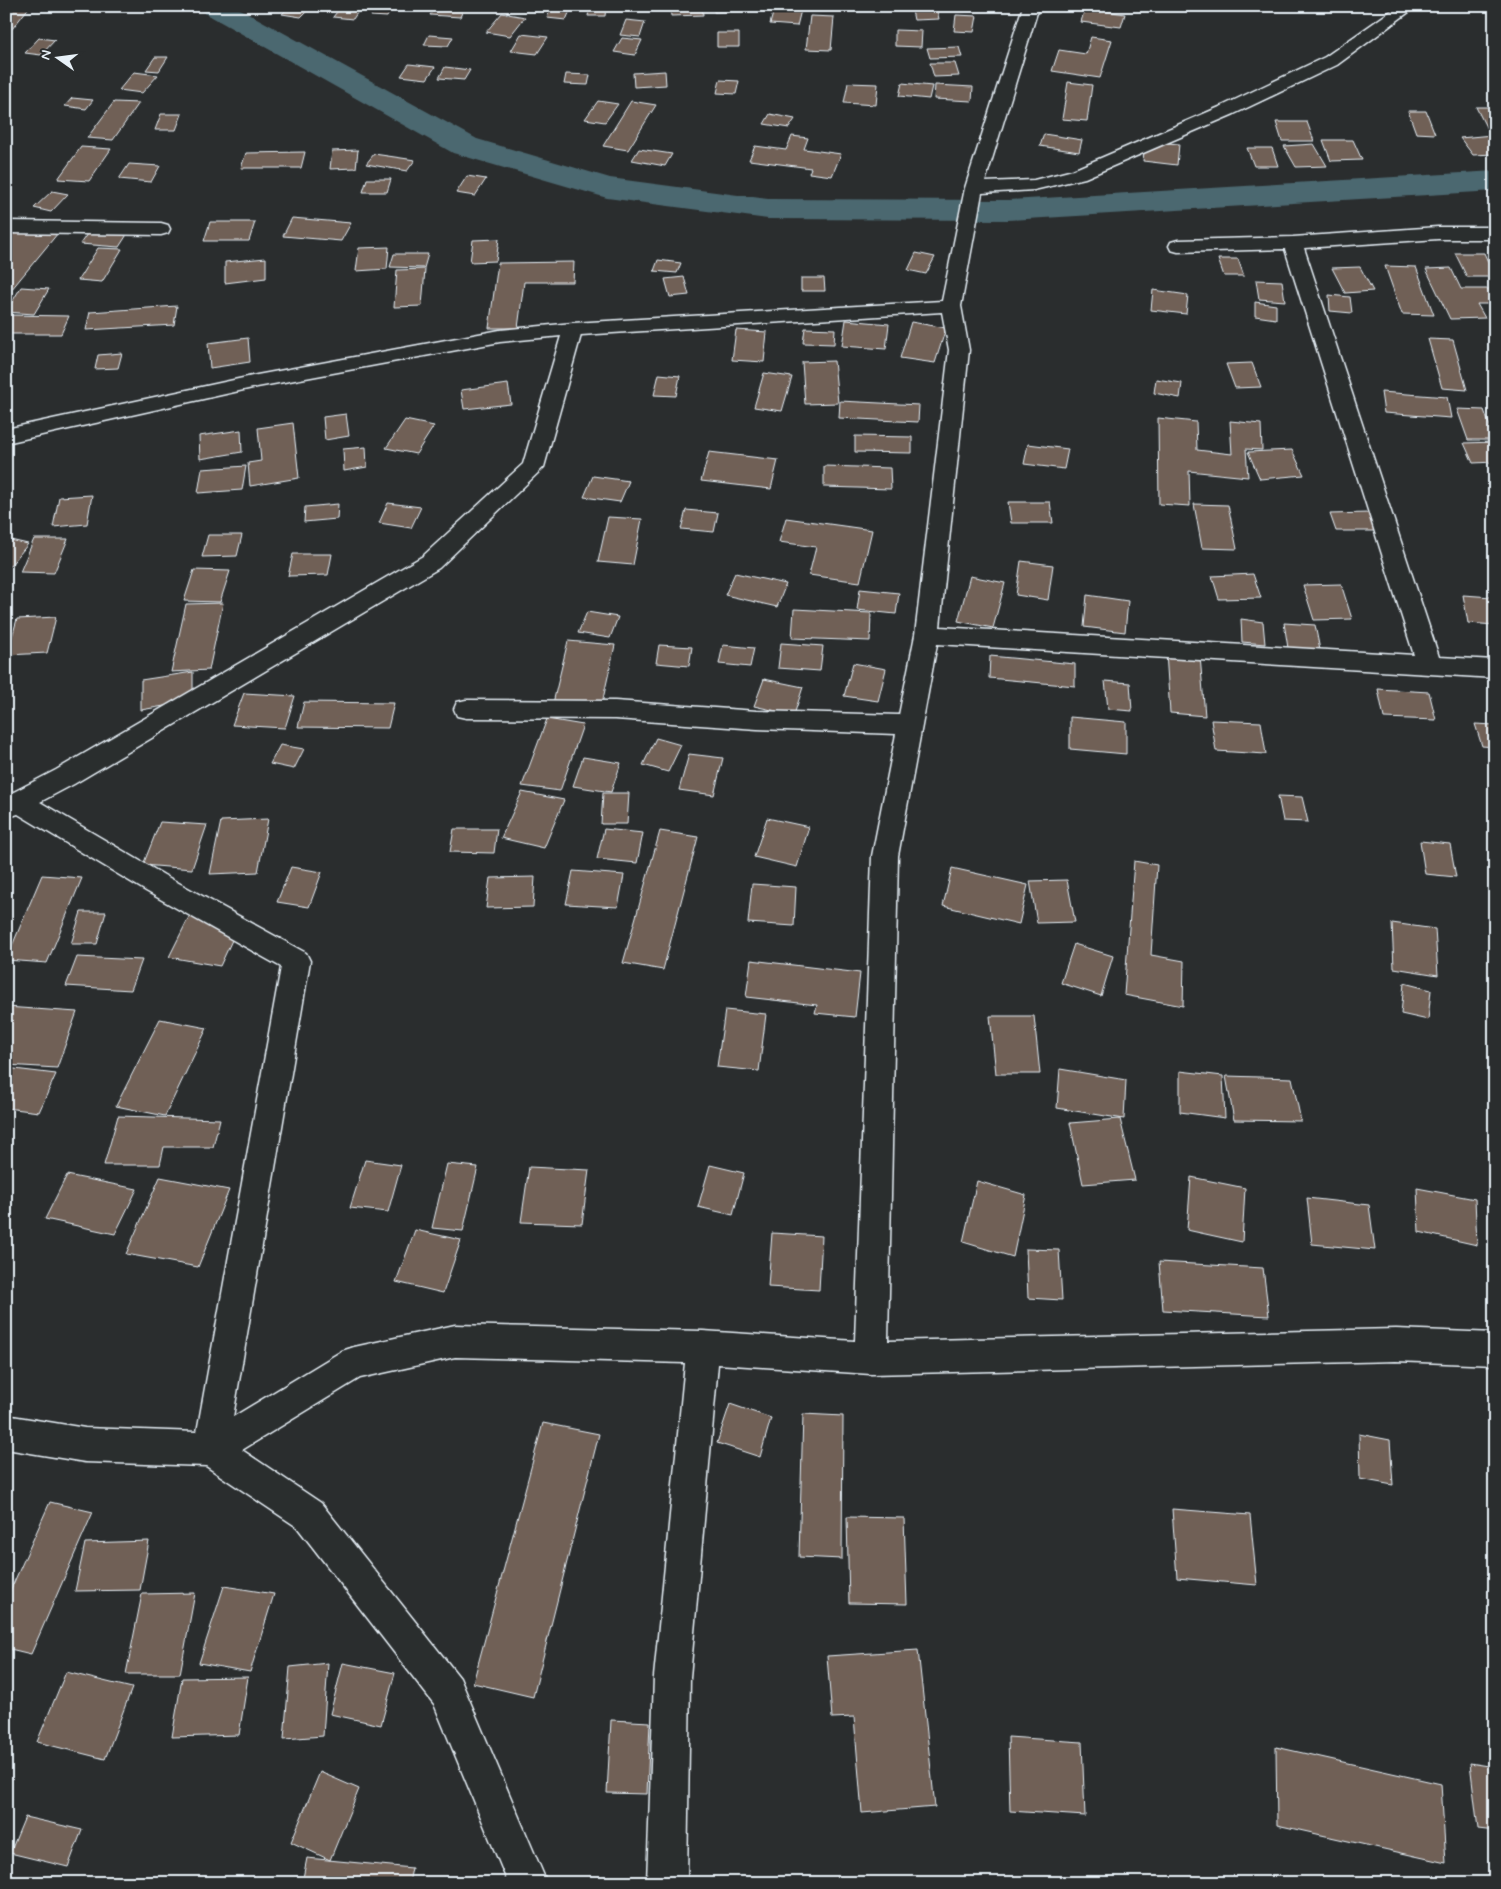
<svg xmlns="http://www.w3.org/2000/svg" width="1501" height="1889" font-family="Mynerve,sans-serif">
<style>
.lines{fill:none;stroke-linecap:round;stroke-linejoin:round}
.canal{fill:#4b676f;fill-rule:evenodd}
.building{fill:#706057;stroke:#e8f1f8}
.street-casing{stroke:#e8f1f8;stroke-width:3}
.street{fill:#2a2d2e;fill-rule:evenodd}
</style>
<rect width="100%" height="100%" fill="#2a2d2e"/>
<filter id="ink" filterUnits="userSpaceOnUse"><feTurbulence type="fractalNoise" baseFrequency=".02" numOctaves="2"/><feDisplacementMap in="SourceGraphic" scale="10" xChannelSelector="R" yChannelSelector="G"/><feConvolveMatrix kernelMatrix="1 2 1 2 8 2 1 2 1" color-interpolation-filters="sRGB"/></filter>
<g filter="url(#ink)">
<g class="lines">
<path class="canal" d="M198,6h37l242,133 133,39 158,21 240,1 487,-29v20l-487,29 -240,-1 -161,-21 -154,-45 -250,-141z"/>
</g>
<path class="building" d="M6,6h24l-18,23h-6z
M290,6h22l-11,11 -19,-3z
M376,6h17l-6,11 -16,-1z
M435,6h30l-5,11 -30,-2z
M552,6h20l-6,14 -19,-2z
M590,6h16l-1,10h-17z
M670,6h32l1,9 -32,1z
M714,6h31l1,5 -32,1z
M775,6h27l-5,20 -27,-2z
M911,6h25l3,13 -25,1z
M340,8l19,2 -6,9 -20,-2z
M1085,8l40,6 -4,13 -40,-5z
M502,13l23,4 -15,19 -24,-4z
M956,15l21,1 -3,16 -20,-1z
M810,16l24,1 -3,33 -25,-1z
M626,20l19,2 -5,15 -20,-2z
M895,30l27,1 -1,16 -26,-1z
M717,33h22v14h-22z
M521,34l27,3 -11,17 -26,-3z
M429,35l24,2 -5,9 -24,-1z
M1091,37l21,3 -12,38 -48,-7 7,-21 27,4z
M39,38l16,2 -14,15 -16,-2z
M622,38l20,2 -7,15 -21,-3z
M959,47l3,10 -32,1 -3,-10z
M155,57h13l-9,14 -13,-1z
M930,63h25l4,13 -25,1z
M409,64l26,3 -8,12 -26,-3z
M445,67l25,3 -6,10 -25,-2z
M665,71l1,14 -32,2 -1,-14z
M134,72l24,3 -16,18 -23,-3z
M566,74l24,1 -2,10 -24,-1z
M720,80l19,1 -3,13 -19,-1z
M1068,82l24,3 -5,36 -25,-2z
M848,83l30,1 -2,21 -32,-2z
M902,83l30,3 -3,13 -30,-3z
M935,85l38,2 -1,14 -38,-2z
M72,98l21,2 -7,9 -21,-3z
M598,101l20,3 -13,18 -20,-3z
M631,101l25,4 -28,45 -25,-4z
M114,102l25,1 -26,37 -26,-2z
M1476,107h19v20h-9z
M1408,111h18l9,23 -19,-1z
M161,114h21l-6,16h-21z
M770,114l25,5 -6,9 -25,-4z
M1276,122h31l7,19h-32z
M1044,134l38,6 -3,12 -39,-6z
M1492,135l3,3v16l-22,1 -13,-17z
M792,136l16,2 -4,11 37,5 -9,22 -23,-3 2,-5 -62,-8 6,-14 31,4z
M1323,140h30l9,20 -31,1z
M1145,141l34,3 -2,21 -34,-4z
M1314,144l13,22 -31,1 -12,-21z
M81,147l30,2 -22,32 -31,-2z
M1247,148h25l6,18h-24z
M639,149l33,5 -7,12 -33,-6z
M358,150l-2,18 -26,1 2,-18z
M305,152l-4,16h-60l5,-15z
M374,154l41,6 -8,11 -41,-7z
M129,164l31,2 -9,16 -32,-3z
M467,176l19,3 -11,17 -19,-3z
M367,179h24l-4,13h-24z
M52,191l16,3 -17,18 -17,-4z
M292,218l59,5 -10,18 -58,-5z
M210,222h45l-6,19h-45z
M6,226l52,7 -47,57 -5,-1z
M92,227l38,3 -11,17 -39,-3z
M499,239l-3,22 -26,1 3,-22z
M389,247l-2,22 -31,2 3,-23z
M98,248l24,1 -20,33 -24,-2z
M916,253l19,4 -9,17 -18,-4z
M1455,253h29l11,24h-28z
M394,254h34l-4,14 -34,-1z
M266,258v20l-41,5v-21z
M1218,259h20l6,17h-20z
M658,260l23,3 -4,10 -23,-2z
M574,262l-1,20h-49l-6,46h-29l9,-65z
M1385,266l31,1 18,48 -32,-1z
M1360,267l13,24 -28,2 -13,-25z
M1451,268l10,21h34v15h-18l8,14 -35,1 -24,-50z
M425,269l-3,37 -28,1 3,-37z
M684,277l5,18 -19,2 -5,-18z
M801,278h23l1,13h-24z
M1256,280l26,1 3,20 -26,-2z
M21,287l28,2 -15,25 -28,-2z
M1153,290l35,5 -2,19 -35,-4z
M1329,295l21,2 2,16 -22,-2z
M1255,302l21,3v14l-21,-3z
M177,306l-3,19 -88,5 4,-18z
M8,315l61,1 -8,18h-55z
M846,320l43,4 -3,25 -44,-3z
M911,322l35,6 -11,35 -35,-5z
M805,328l30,1 -1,15 -31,-1z
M736,330l31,2 -3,30 -32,-2z
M248,338l2,24 -40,6 -2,-25z
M1428,339l25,1 14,50 -25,-2z
M122,353l-4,15 -23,1 3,-14z
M834,361l4,42 -33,1 -3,-42z
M1252,363l9,24 -26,1 -9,-24z
M764,373l28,4 -10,34 -28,-4z
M659,374l21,2 -4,20 -22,-1z
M1156,379l26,4 -2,15 -26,-5z
M508,384l3,20 -47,5 -3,-19z
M1381,392l66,5 4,21 -67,-5z
M840,401l79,4 -1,17 -79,-4z
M1457,409l27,1 11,30h-27z
M346,414l3,22 -24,4 -2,-23z
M1158,418l38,4 1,28 35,4 -2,-33 31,3 1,26 -16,-1 2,28 -59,-6 1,35 -31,-2z
M405,420l29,6 -18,28 -30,-6z
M293,423l6,55 -49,8 -2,-23 13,-2 -3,-33z
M241,430l1,22 -42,7 -1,-23z
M855,436l57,1v16l-57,-1z
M1495,442v20l-22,1 -9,-20z
M1028,444l40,5 -4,20 -40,-5z
M366,447l1,20 -23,4 -1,-22z
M1292,450l12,25 -44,4 -12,-27z
M709,452l69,8 -7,29 -70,-8z
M246,466l-4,24 -44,3 4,-24z
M824,466l66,2 1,21 -67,-2z
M593,476l36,5 -9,21 -36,-5z
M92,495l-5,29 -34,3 6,-30z
M1008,502h42l3,21h-42z
M388,503l33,4 -10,21 -32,-5z
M338,504l-1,15 -33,3 1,-15z
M1194,504l34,1 9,44 -35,-1z
M686,510l32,3 -4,19 -33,-3z
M1369,513l6,18h-39l-6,-17z
M608,517l34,2 -9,46 -35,-3z
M786,518l86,12 -12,52 -51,-7 7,-28 -37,-5z
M208,535h34l-5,21 -35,1z
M6,539l22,5 -18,22h-4z
M34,539h34l-14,34 -34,-1z
M293,554h39l-4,21 -40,1z
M1021,561l32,4 -5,35 -32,-5z
M194,570l36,1 -10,31 -36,-1z
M735,573l51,11 -9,23 -52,-12z
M1253,574l8,24 -42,1 -7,-23z
M970,576l35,7 -12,45 -35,-7z
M1341,584l11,35 -38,1 -11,-35z
M860,589l39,4 -3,21 -39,-4z
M1087,595l41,6 -3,31 -41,-5z
M1463,595l29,2 3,28 -27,-2z
M223,603l-14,67 -38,2 15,-68z
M794,609l77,4 -1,28 -78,-3z
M587,612l31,5 -8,21 -32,-5z
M56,617l-9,36 -40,2 10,-36z
M1241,619l22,3 2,22 -23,-2z
M1284,623l31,2 5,25 -32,-2z
M568,641l47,4 -14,63 -48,-5z
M781,643l42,3 -3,25 -42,-3z
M659,645l33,2 -3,19 -33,-3z
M723,645l31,3 -4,19 -31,-3z
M1166,653l34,3 5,60 -35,-3z
M990,656l85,8v22l-86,-8z
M853,663l33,6 -8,32 -34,-5z
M193,672v29l-52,9v-30z
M764,679l39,8 -9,28 -40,-9z
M1105,681l25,2 2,28 -24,-2z
M1378,689l51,3 7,28 -52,-2z
M244,693l51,3 -10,32 -53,-3z
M304,702l90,1 -6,25 -90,-1z
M1070,717l56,5v32l-56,-5z
M547,719l36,6 -23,66 -38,-5z
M1211,720l50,2 5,32 -50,-3z
M1475,724l20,1v22l-13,-1z
M656,738l25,7 -13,27 -25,-7z
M280,745l24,4 -10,20 -24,-5z
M689,754l34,4 -9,37 -35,-5z
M583,757l38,6 -10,29 -38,-6z
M522,792l42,8 -20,48 -43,-10z
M603,793h26l-2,31h-26z
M1278,796l24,1 6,25 -25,-1z
M767,818l42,9 -12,40 -43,-10z
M268,819l-10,53 -48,2 11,-53z
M160,822l47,3 -15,44 -49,-4z
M454,829h43l-3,24 -44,-1z
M604,829l39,4 -6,30 -40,-4z
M660,831l38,6 -35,133 -40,-7z
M1420,841l30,3 6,33 -31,-3z
M1134,861l23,4 -6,90 33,6 -1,45 -59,-11z
M291,867l31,5 -13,35 -32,-5z
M952,868l76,17 -9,39 -76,-18z
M573,871l51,4 -6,32 -52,-3z
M42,875l40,3 -35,85 -41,-3z
M535,877l-2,30 -47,1 4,-30z
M1067,880l8,42 -38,1 -7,-42z
M752,884l44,3 -2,39 -46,-3z
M81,912h25l-9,32h-26z
M189,917l50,8 -19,41 -51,-9z
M1392,923l43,6 3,46 -44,-7z
M1074,944l39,12 -12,40 -40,-13z
M77,957l65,3 -11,30 -65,-4z
M751,960l109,13 -5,44 -40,-4 2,-8 -71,-8z
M1404,983l27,7 -3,30 -27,-6z
M6,1007l71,5 -20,56 -51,-3z
M725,1010l41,4 -7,57 -42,-4z
M990,1016h44l6,58h-44z
M160,1019l47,9 -42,88 -49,-10z
M6,1068l50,6 -17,38 -33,-4z
M1060,1069l66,11 -2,39 -67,-11z
M1180,1071l43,5 2,42 -45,-6z
M1226,1076l66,2 9,43 -67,-1z
M118,1116l102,3 -7,28h-49l-4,18h-56z
M1120,1119l15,61 -52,4 -13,-61z
M365,1160l36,5 -13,47 -38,-4z
M447,1164l31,3 -15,64 -31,-3z
M710,1165l34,8 -11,42 -35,-8z
M529,1167l60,3 -7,54 -61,-2z
M67,1175l70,14 -22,45 -70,-15z
M160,1177l69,13 -31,77 -72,-13z
M1191,1177l54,11 -3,54 -55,-12z
M977,1181l49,14 -13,62 -50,-15z
M1417,1188l58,11 2,46 -58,-13z
M1307,1198l62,7 6,45 -63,-6z
M415,1230l46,10 -18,53 -47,-11z
M772,1233l50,3 -3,54 -51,-3z
M1026,1249l33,1 3,50 -34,-2z
M1159,1262l104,6 6,48 -106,-6z
M730,1404l41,14 -11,39 -43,-14z
M803,1414l40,2 -1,143 -43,-2z
M543,1423l56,11 -66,263 -60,-14z
M1359,1434l31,6 3,45 -33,-6z
M50,1502l43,10 -62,142 -25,-6v-48z
M1172,1509l78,6 7,70 -80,-7z
M847,1517l57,1 3,86 -58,-1z
M149,1541l-9,49 -65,1 10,-48z
M224,1586l50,8 -24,78 -51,-9z
M195,1593l-15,81h-54l16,-80z
M918,1650l17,157 -73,6 -8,-96 -22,1 -5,-62z
M328,1663l-5,73 -39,3 6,-72z
M343,1663l52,10 -14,52 -51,-11z
M66,1672l66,16 -27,71 -68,-17z
M248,1677l-9,58 -67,2 10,-59z
M611,1720l39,2 -3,72 -40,-1z
M1008,1737l74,5 3,74 -75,-5z
M1276,1747l165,37 5,79 -169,-38z
M1470,1763l25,4v64l-17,-2z
M320,1772l39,17 -29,71 -39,-18z
M25,1817l57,13 -14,37 -58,-14z
M307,1858l105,10 -3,15h-107z"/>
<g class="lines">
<defs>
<path id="street" d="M1023,6h16l-54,176 49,-2 39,-10 149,-64 103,-49 73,-51h19l-80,59 -103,49 -149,64 -51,12 -52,3 -21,113 8,44 -29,277 474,28 -129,-406 -107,3 -7,-2 -2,-4 2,-4 7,-2 115,-3 145,-10h57v12h-57l-134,9 135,409 56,3v18l-558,-34 -39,212 -10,485 508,-12 99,4v32l-99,-4 -525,13 -153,-10 -28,313 -3,206h-40l7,-206 31,-314 -230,-6 -95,21 -118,72 79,53 139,175 87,205h-39l-74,-179 -137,-177 -91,-61 -121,-4 -79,-13v-34l79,13 112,4 84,-465 -135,-76 -128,-77 -12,4v-22l50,-26 367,-214 100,-92 38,-128 -61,6 -243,45 -251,56v-14l251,-54 243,-45 73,-7 369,-22 23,-113zM942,312l7,38 -34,285 -16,80 -142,-4 -142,-10 -149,-1 -9,2 -3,7 3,7 9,2 149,1 142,10 139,5 -24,122 -17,485 -152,-10 -248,-6 -101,22 -12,4 -109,66 77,-456 -4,-8 -142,-78 -124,-73 34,-18 365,-216 105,-101 37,-132z
M6,221l155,2 7,2 2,4 -2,4 -7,2 -155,-2z"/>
</defs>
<use href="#street" class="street-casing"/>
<use href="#street" class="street"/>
</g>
</g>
<rect width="1501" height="1889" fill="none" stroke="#2a2d2e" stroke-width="25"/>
<rect x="12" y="12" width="1476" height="1864" fill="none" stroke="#e8f1f8" stroke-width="2" filter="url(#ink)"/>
<g transform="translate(58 58) rotate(284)" stroke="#2a2d2e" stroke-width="4" paint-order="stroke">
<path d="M0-4L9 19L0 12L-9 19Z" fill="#e8f1f8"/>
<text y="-8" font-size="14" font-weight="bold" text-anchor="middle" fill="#e8f1f8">N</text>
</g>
</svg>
